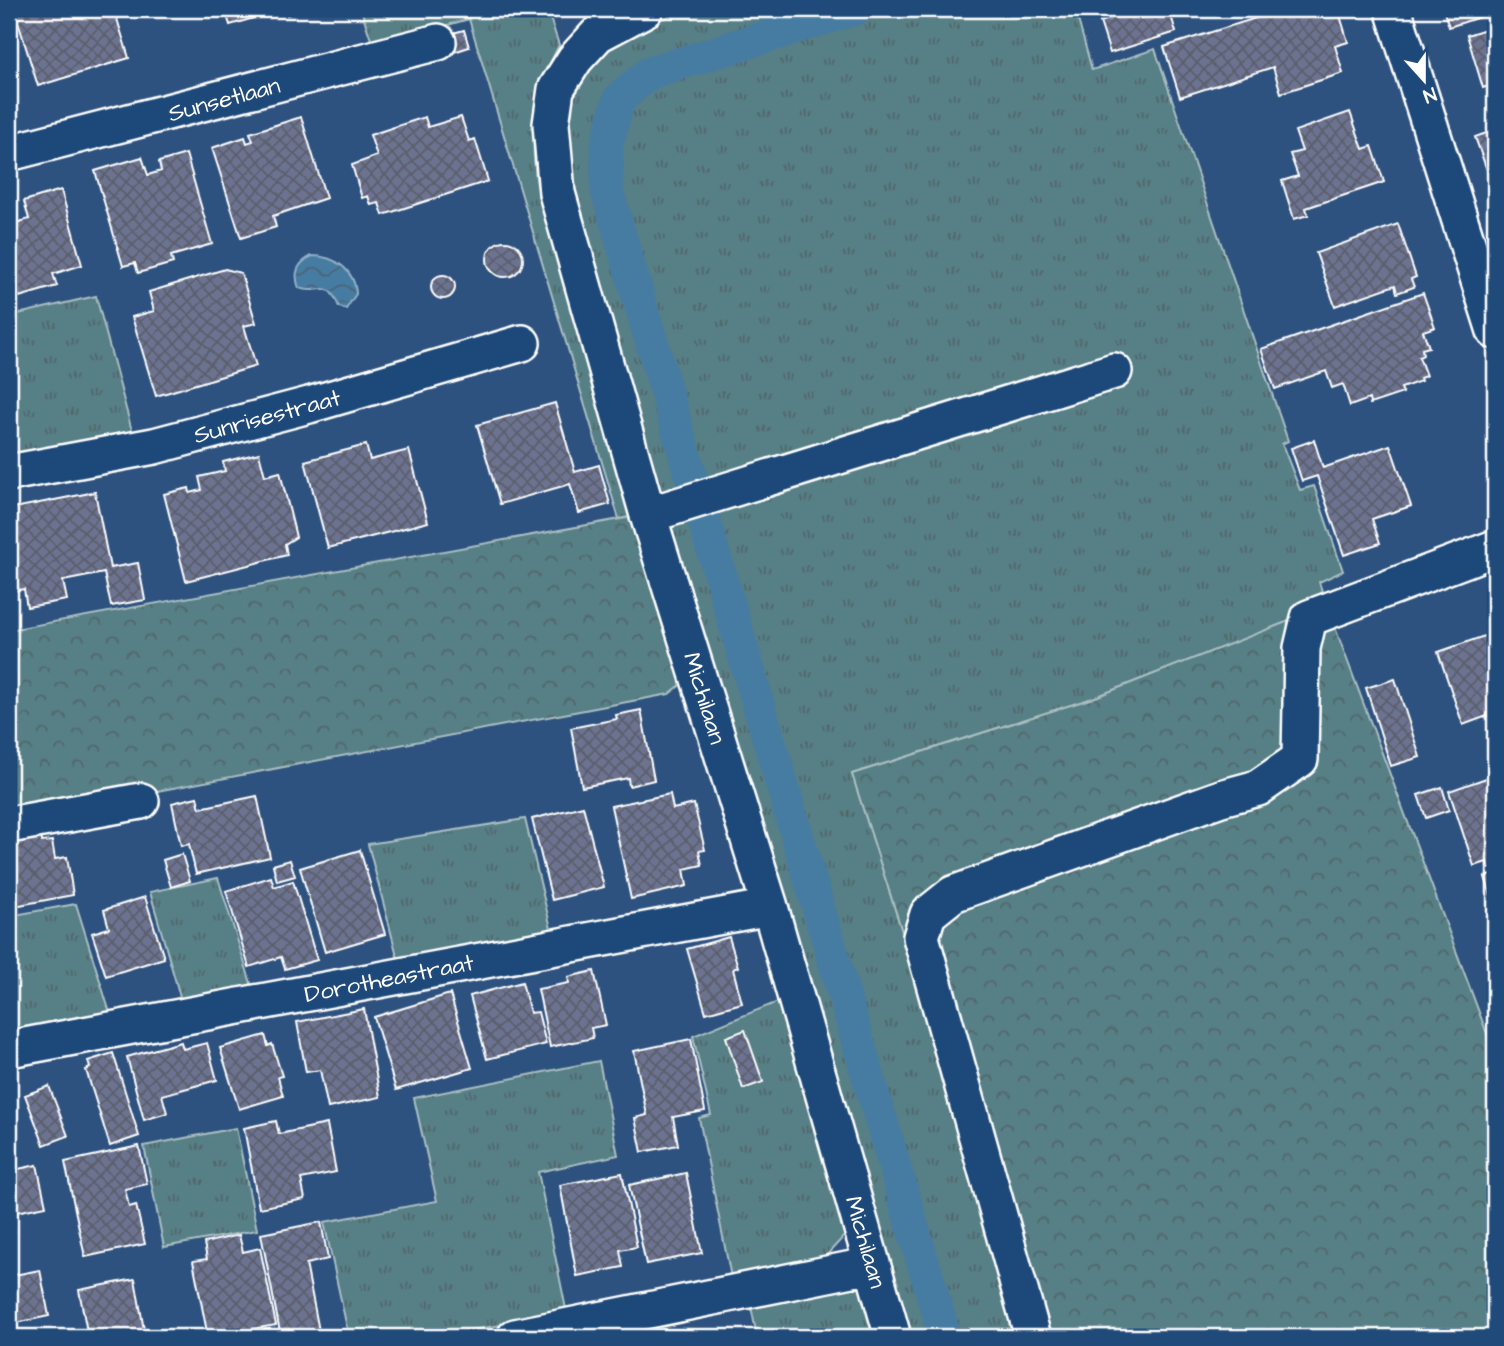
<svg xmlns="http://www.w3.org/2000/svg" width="1504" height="1346" font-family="'Architects Daughter',sans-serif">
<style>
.grass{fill:url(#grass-tufts);stroke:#aabfc2;stroke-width:2}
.forest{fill:url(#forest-crowns);stroke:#aabfc2;stroke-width:2}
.water{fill:url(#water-waves);stroke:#90b0c7;stroke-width:2}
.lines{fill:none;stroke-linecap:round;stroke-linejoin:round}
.canal{stroke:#467ba2;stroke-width:33}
.building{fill:url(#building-cross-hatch);stroke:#fff;stroke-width:2}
.minor-casing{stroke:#fff;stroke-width:40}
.minor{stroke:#1f4a7a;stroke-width:35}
.labels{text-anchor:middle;stroke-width:5;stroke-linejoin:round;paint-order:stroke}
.street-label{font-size:24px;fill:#fff;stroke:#1f4a7a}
</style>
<defs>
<pattern id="grass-tufts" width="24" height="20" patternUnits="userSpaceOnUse" patternTransform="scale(1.75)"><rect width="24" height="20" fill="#567f86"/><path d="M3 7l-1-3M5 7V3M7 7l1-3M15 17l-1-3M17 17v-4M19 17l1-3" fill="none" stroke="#516669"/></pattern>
<pattern id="forest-crowns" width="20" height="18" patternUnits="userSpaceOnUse" patternTransform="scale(1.75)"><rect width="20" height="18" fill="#567f86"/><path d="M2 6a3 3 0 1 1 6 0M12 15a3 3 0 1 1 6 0" fill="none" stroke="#516669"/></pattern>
<pattern id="water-waves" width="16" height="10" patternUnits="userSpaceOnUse" patternTransform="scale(1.75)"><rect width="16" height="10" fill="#467ba2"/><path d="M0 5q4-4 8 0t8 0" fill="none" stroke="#496477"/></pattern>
<pattern id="building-cross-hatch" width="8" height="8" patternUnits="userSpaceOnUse" patternTransform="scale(1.75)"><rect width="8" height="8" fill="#6c7391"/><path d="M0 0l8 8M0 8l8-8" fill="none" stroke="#5a5e6b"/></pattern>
</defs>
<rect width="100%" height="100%" fill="#2e527f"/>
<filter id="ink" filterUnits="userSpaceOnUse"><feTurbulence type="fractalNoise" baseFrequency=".0143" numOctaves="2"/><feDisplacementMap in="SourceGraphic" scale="14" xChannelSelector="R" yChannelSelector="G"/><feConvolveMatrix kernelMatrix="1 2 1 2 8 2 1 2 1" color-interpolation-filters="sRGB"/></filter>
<g filter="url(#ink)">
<path class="grass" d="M361,9h186l12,36c-25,46 -30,89 -22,140l100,331 -18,3 -150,-500 -96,27z
M690,9h385l17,61 63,-21 133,392 -6,3 18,46 14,-4 29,85 -24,11 8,24 -234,92 -241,76 179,563h-124l-337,-1150c0,-21 -4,-43 -2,-65 4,-65 67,-96 122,-113z
M96,296l37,139 -124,25v-144z
M525,819l28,118 -153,30 -32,-123z
M218,878l36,115 -71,14 -33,-115z
M76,904l34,109 -99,19 -2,-116z
M780,1001l67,232 -23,25 -93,19 -32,-159 12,-3 -18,-79z
M599,1061l19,94 -80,17 29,142 -137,23h-81l-25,-115 113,-21 -23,-103z
M236,1128l21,102 -93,17 -20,-101z
M861,1280l17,57h-121l-7,-36z"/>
<path class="forest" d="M637,516l50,164 -18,14 -660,125v-189z
M1327,606l168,449v282h-464l-179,-563 241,-76z"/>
<path class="water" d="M312,256c23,0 43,14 44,38l-10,15 -7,-2c-12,-31 -19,-11 -40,-19 -6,-16 -1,-25 13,-32z"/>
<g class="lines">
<path class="canal" d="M855,9l-206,64 -30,26 -12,45v47l338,1146"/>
</g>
<path class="building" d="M14,9h100l15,49 -91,28z
M225,9h59l-54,16z
M285,9h22l-20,6z
M1140,9l2,9 27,-9 7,23 -66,21 -10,-31z
M1285,9h53l10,33 -13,4 8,27 -62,20 -8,-26 -93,30 -16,-50z
M1443,9h52v3l-46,15z
M1495,26v58l-12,4 -16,-53z
M464,30l5,17 -18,6 -5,-18z
M1350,112l13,37 9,-3 12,36 -78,26 2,7 -14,4 -12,-38 16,-5 -8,-22 12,-3 -7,-20z
M301,117l25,81 -53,18 3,11 -35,11 -29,-90 33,-11 2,6 6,-2 -3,-8z
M425,117l3,10 33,-10 8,24 6,-2 13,42 -105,34 -4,-12 -8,2 -3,-9 -6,2 -10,-33 25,-9 -7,-21z
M1495,130v62l-20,-55z
M186,154l26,90 -41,12 2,7 -35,10 -3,-10 -12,3 -28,-95 47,-14 6,18 13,-4 -2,-9z
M61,190l21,75 -29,9 4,12 -38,11 -3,-10 -7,2v-64l20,-6 -5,-18z
M1398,224l18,53 -5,2 3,8 -17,6 -2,-8 -60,21 -19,-53z
M487 259a18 18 0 1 1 36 0a18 18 0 1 1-36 0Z
M225,269l16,4 15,50 -12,3 12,40 -100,30 -24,-79 22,-6 -5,-19z
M431 287a12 12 0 1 1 24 0a12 12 0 1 1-24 0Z
M1423,293l12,34 -12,4 6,16 -7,2 1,6 -4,2 7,19 -6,2 1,3 -20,7 2,5 -33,11 -1,-5 -19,7 -7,-22 -11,4 -6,-17 -51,18 -14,-40z
M555,403l20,69 24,-7 11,39 -31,9 -9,-29 -70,20 -23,-79z
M1314,440l9,28 67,-23 21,61 -39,13 8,24 -36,12 -27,-79 -15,5 -11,-33z
M366,445l4,15 39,-10 19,72 -100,26 -23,-87z
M259,453l6,23 15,-4 16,65 -11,7 2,11 -101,26 -22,-87 25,-6 1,5 12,-3 -3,-13 26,-6 -2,-9z
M95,492l15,76 28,-5 7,37 -34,6 -7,-33 -41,8 4,19 -40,7 -3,-18 -15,3v-83z
M1493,633l2,8v72l-32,12 -25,-73z
M1395,679l25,78 -29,9 -25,-78z
M641,710l13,70 -25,6 -1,-8 -46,9 -11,-59 46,-9 -1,-4z
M1495,775v91l-7,3 -1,-7 -13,4 -25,-75z
M1442,787l7,23 -23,8 -8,-23z
M670,794l3,15 21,-5 11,46 -6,1 3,14 -18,4 3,17 -56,13 -20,-93z
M257,796l13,61 -74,17 -7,-30 -8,2 -9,-43 25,-6 3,11z
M583,806l21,81 -52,13 -20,-81z
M41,833l1,9 10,-1 3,18 12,-2 6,38 -64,12v-66z
M360,850l25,84 -60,18 -25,-84z
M182,854l8,27 -19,6 -8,-27z
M290,860l5,16 -18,5 -4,-16z
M1495,874v34l-10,-31z
M271,877l3,10 19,-6 24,79 -32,9 -4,-12 -32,10 -23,-76z
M145,897l19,61 -58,18 -14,-43 17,-5 -5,-18z
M729,937l9,30 -5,2 9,34 -36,10 -19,-64z
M594,971l12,54 -15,3 2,10 -43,9 -12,-58 31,-6 -1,-6z
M522,982l8,31 8,-1 8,32 -59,15 -17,-63z
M450,994l22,74 -76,22 -22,-73z
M364,1009l16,88 -52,11 -8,-38 -14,2 -9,-50z
M745,1030l18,52 -20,7 -17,-52z
M265,1035l3,11 4,-2 10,32 -4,1 5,19 -44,13 -19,-61z
M691,1039l14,72 -32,6 5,28 -36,7 -7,-34 12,-3 -13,-64z
M181,1042l2,7 24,-6 10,37 -55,15 5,18 -23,7 -17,-63z
M113,1053l26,83 -29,10 -24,-76 4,-2 -2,-7z
M49,1086l19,50 -24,9 -19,-50z
M276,1121l3,13 48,-10 9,48 -35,7 4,20 -46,9 -15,-80z
M9,1131l8,32 -8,2z
M139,1146l8,38 -22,5 4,18 7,-2 9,39 -60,13 -20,-95z
M37,1165l9,41 -35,7 4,19 -6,1v-62z
M622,1173l15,74 -17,3 3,17 -46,9 -17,-91z
M686,1173l16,80 -56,11 -17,-79z
M321,1222l7,37 -22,5 14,72 -39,1 -20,-103z
M239,1235l4,17 17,-4 16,77 -68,12 -15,-76 14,-2 -3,-16z
M40,1270l9,46 -38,8 -2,-48z
M135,1279l9,51 -14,2 1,5h-43l-9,-47z"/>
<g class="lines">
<defs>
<path id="minor" d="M645,9l-47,25 -23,25 -19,30 -5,35 6,69 91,322 122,392 123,430
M1393,9l102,322
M9,153l429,-111
M9,473l145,-27 155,-41 213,-62
M648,515l466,-144
M9,825l132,-24
M9,1049l761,-142
M515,1337l357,-72
M1033,1337l-112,-400 7,-23 25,-20 268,-96 37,-10 42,-29 2,-111 7,-30 186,-70"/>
</defs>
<use href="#minor" class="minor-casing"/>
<use href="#minor" class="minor"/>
</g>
</g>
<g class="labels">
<g class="street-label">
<text transform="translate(224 99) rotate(-15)" y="8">Sunsetlaan</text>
<text transform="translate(267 416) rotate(-15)" y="8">Sunrisestraat</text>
<text transform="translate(705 698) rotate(73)" y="8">Michilaan</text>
<text transform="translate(389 978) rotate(-11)" y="8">Dorotheastraat</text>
<text transform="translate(866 1242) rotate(74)" y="8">Michilaan</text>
</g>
</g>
<rect width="1504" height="1346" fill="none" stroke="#1f4a7a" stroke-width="35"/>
<rect x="18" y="18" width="1469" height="1311" fill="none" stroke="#fff" stroke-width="2.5" filter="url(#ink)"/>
<g transform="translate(1424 80) rotate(159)" stroke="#1f4a7a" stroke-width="5" paint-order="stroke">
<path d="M0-5L12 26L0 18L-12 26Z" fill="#ffffff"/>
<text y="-10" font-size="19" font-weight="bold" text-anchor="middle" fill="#ffffff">N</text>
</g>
</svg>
